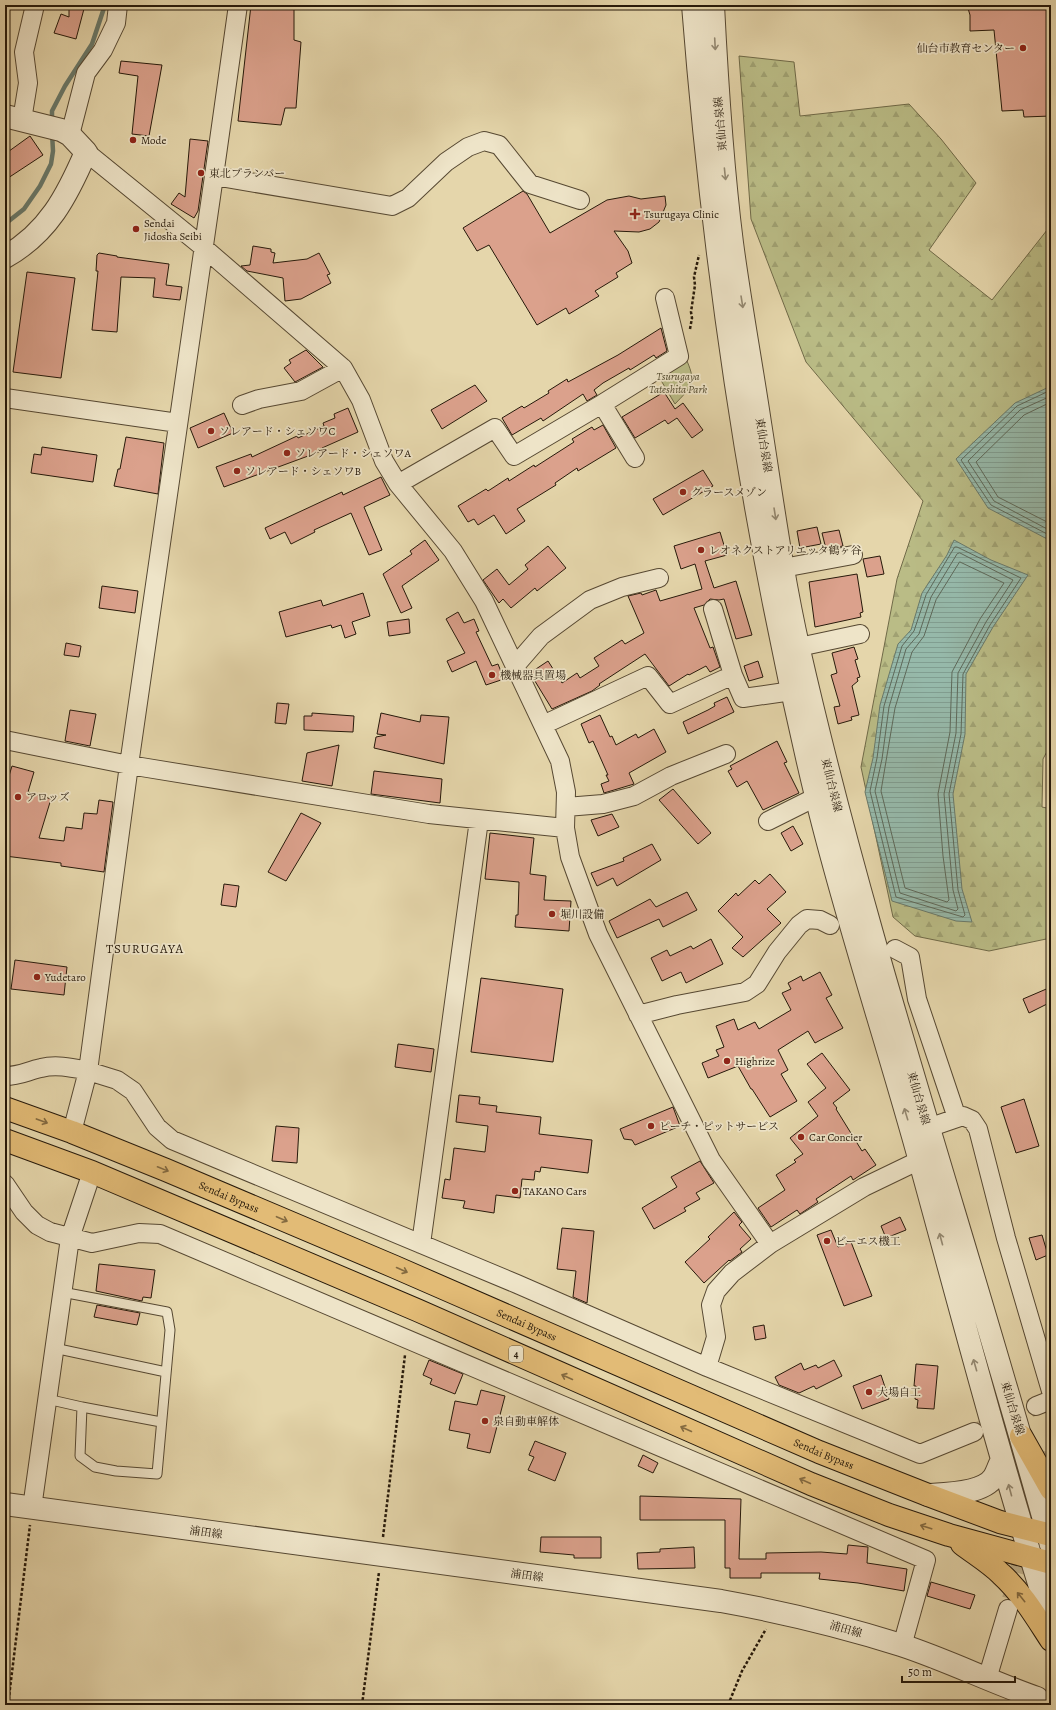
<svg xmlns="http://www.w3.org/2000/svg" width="1056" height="1710" font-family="Alegreya,'Noto Serif JP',serif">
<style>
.forest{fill:url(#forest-firs);stroke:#706a48}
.park{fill:url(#park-tufts);stroke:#706a48}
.water{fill:url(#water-rules);stroke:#69796a}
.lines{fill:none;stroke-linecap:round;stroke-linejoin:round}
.shore{stroke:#5e695a;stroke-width:1}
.stream{stroke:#69796a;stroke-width:4.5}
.building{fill:#dba18c;stroke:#26190a}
.minor-tunnel{stroke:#bfb08b;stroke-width:18;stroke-dasharray:18 9;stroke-linecap:butt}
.tertiary-tunnel{stroke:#bfb08b;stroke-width:22;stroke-dasharray:22 11;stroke-linecap:butt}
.service-casing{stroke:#564832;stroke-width:11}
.minor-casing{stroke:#564832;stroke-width:20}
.tertiary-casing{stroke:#564832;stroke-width:24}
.trunk-casing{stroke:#26190a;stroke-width:24}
.path{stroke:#26190a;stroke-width:2.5;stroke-dasharray:3 2;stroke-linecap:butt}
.service{stroke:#eee4c8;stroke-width:9}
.minor{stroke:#eee4c8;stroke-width:18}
.tertiary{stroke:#eee4c8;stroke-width:22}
.trunk{stroke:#e2bb76;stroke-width:22}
.oneway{stroke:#948972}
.oneway2{stroke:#846a40}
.poi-dot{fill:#8f2418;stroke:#eee4c8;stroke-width:1.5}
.labels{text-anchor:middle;stroke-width:3.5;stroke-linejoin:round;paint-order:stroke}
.shield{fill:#eee4c8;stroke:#625643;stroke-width:1}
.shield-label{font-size:10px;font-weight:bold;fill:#26190a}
.poi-label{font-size:11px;fill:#26190a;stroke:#eee4c8;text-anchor:start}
.street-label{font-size:11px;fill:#26190a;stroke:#eee4c8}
.park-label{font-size:11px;font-style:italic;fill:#524a2f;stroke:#eee4c8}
.quarter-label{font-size:13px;letter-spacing:1px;fill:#26190a;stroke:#eee4c8}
</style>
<defs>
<pattern id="forest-firs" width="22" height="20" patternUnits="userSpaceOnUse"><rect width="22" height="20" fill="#babc86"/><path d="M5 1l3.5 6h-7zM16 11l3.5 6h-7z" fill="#a0a172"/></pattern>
<pattern id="park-tufts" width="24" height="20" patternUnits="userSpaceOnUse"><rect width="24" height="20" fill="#babc86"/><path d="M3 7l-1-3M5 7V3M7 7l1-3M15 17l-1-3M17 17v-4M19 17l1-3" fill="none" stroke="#a0a172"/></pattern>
<pattern id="water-rules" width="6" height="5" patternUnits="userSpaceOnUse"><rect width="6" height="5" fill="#96b9aa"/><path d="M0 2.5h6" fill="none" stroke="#819e91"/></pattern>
</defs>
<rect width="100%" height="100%" fill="#e5d6ab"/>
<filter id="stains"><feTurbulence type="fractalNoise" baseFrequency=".005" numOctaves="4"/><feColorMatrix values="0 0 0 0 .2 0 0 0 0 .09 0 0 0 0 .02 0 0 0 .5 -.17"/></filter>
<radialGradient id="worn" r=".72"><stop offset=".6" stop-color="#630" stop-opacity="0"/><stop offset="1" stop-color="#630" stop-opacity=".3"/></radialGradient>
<path class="forest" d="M739,56l55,6 6,54 109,-12 32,35 35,44 -47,67 63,50 59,-75v519l-8,15 -1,48 9,2v129l-62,13 -74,-15 -22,-19 -32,-150 36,-188 26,-78 -117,-139 -55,-143z"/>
<path class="park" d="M687,361c10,23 4,26 -12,43l-16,-27z"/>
<path class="water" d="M1051,386v155l-63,-33 -32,-49 59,-56z
M954,540l37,20 37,15 -35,52 -27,47 -1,60 -12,60 9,95 10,33 -16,-1 -64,-20 -27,-109 8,-34 7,-53 18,-61 13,-14 11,-37 25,-38z"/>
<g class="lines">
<path class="shore" d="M1051,390l-34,16 -56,54 30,45 60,31
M1051,396l-31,14 -52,51 26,40 57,30
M1051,402l-27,13 -48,47 22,35 53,27
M955,547h2l64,31 -31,47 -27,49 -2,60 -12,60 9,96 7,25 -2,2 -67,-20 -26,-106 7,-33 7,-52 18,-60 12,-15 12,-36z
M960,553l53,27 -27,42 -28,51 -2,60 -12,61 9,96 5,19 -2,2 -56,-18 -25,-102 7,-32 7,-52 17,-58 13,-15 12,-37 26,-43z
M960,562l44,21 -24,36 -28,53 -2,60 -12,62 5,62 6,44 -2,2 -42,-14 -24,-97 14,-83 17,-56 12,-16 12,-36z"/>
<path class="stream" d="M52,122v-11l13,-25 27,-42 13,-39
M5,224l19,-15 16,-23 11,-22 2,-13 -1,-18"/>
</g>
<path class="building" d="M69,5h16l-9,34 -22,-6 7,-19 8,3z
M251,5h43v35l7,2 -5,66h-11l-4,17 -43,-4z
M967,5h84v111l-27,1 -1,-7 -21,1 -8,-81 -24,1v-16z
M121,61l41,4 -13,71 -17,-2 6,-58 -19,-3z
M30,136l13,19 -38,25v-26z
M190,139l18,2 -10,70 -4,7 -23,-14 8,-11 6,4z
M523,191l4,3 23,39 57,-33 22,-4 12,3 24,-3 1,9 -7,17 -9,7 -11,3 -25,-1 14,20 4,12 -16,10 2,4 -23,14 4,5 -30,18 -3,-6 -29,17 -48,-80 -12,6 -14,-23z
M253,246l18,3v3l4,1 -2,10 34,-4 12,-6 11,21 -3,1 4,8 -30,16 -16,2 -2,-23 -36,-7 -6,-5 9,-1z
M99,253l18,3v1l52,7 -3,21 16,2 -2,13 -27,-3 2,-19 -34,-1 -4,55 -25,-2 6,-59h-2l1,-16z
M27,272l48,6 -14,100 -48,-6z
M661,328l6,23 -11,7 -2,-3 -24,15 -1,-2 -26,15 -9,7 3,5 -10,6 -4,-7 -40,27 -2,-3 -29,17 -10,-17 20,-12 2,2 25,-15 -1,-2 19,-12 1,3 50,-27z
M306,350l17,17 -28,15 -11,-14 7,-5 -2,-3z
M475,385l12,16 -45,28 -11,-19z
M664,392l11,17 8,-6 20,27 -11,8 -15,-20 -9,6 -3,-4 -30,18 -13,-21z
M348,408l10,24 -36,16v2l-3,2 -95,35 -8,-20 35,-13 1,3 45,-21 1,2 26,-12 -1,-3 12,-5 -1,-4z
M224,413l9,20 -35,15 -8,-20z
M603,425l13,23 -38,23 -1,-3 -22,15 1,2 -39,24 8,12 -19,13 -12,-19 -16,10 -4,-6 -6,3 -10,-16 28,-17 2,2 20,-13 1,3 25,-16 1,2 39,-25 -2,-3 20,-12 2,3z
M126,437l38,6 -6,51 -44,-8 4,-17h2z
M42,447l55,8 -4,27 -62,-9 3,-19 7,1z
M703,470l10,16 -50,29 -10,-16z
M381,477l9,18 -26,12 18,43 -13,5 -18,-42 -37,17 1,2 -24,12 -6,-12 -15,7 -5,-11 77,-36 1,3z
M817,527l4,17 -21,4 -3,-17z
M839,530l4,16 -17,3 -4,-16z
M720,532l7,23 -22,6 9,27 22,-7 16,54 -16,4 -12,-40 -5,1 -9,-1 -6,6 -10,3 16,40 3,-1 7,20 -10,5 -4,-6 -17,9 -1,-1 -19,12 -24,-32 -46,30 1,1 -8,6 -40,18 -22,-36 18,-12 14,22 15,-10 3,5 19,-12 -5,-8 28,-18 3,4 19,-11 -16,-37 13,-3 1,2 14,-5 4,11 42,-12 -7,-25 -14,5 -7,-23z
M425,540l14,20 -37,26 10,22 -11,5 -18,-39 29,-20 -2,-3z
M548,546l18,22 -29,23 -2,-3 -24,20 -8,-9 -4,4 -16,-23 14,-11 12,16 19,-16 -3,-4z
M880,556l4,18 -17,3 -4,-18z
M857,574l6,38 -3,1 1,4 -46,10 -6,-45z
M102,586l36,5 -3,22 -36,-5z
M363,593l7,23 -18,6 4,12 -11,4 -4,-13 -9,3 -1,-3 -45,12 -7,-25 42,-12 2,6z
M458,612l6,11 10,-4 5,12 -3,1 16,34 6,-2 6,15 -18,6 -10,-24 -24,11 -5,-11 18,-8 -19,-34z
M409,619l1,14 -21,3 -2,-14z
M66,643l15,3 -2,11 -15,-2z
M854,647l4,12 -3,1 5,17 -3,1 1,3 -6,5 7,29 -8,2 1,3 -14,4 -4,-17 6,-1 -9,-31 6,-2 -5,-20z
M758,661l5,16 -14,4 -5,-15z
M727,697l7,15 -46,22 -5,-12 25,-12 7,-4 -1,-3z
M277,703l12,1 -3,20 -11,-1z
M70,710l26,4 -6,32 -25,-5z
M312,713l42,3 -1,16 -49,-2v-14h8z
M381,713l39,9 1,-7 28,2 -5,47 -70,-16 2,-11 10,-2 -9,-1z
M600,715l10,22 2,-1 4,9 20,-11 2,4 16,-9 12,23 -37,21 5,11 -30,9 -3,-9 8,-3 -3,-6h2l-15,-34 -4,2 -8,-19z
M777,741l10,21 -3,1 15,30 -36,17 -16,-29 -10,6 -9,-16 4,-2 -2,-3z
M339,745l-7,41 -30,-5 5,-28z
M12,766l22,6 -6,20 23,7 -12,39 25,3 2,-14 16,2 2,-16 13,1 2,-14 14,2 -9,70 -43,-6v-3l-56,-7v-67z
M374,771l68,8 -2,24 -69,-9z
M673,789l38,44 -13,11 -39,-44z
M301,813l20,10 -35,58 -18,-9z
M612,814l7,13 -21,9 -7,-16z
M793,826l10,18 -12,7 -10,-18z
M490,833l44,5 -4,36 16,2 -2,24 27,1 -2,30 -54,-4 1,-12h2l1,-33 -34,-3z
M652,844l9,16 -44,26 -4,-8 -16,8 -6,-13 33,-12 -1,-3z
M770,874l16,18 -19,17 14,14 -38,34 -11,-9 11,-11 -25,-26 18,-18 2,3 17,-16 4,4z
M224,884l15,2 -3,21 -15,-2z
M687,892l10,18 -34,17 -4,-8 -42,19 -8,-17 41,-22 6,8z
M711,939l12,25 -37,19 -5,-11 -19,9 -11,-23 16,-8 3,6 21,-10 2,3z
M15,960l52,7 -3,28 -53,-6z
M820,972l12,23 -6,3 17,30 -28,15 -7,-12 -30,19 10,20 -7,4 16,27 -27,16 -18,-28h-1l-13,-23 -30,12 -6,-15 17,-7 -3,-6 8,-3 -8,-21 18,-7 4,11 17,-8 4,7 32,-19 -9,-17 9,-4 -3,-6 13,-7 2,5z
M481,978l82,11 -10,73 -82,-10z
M1051,987v15l-22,11 -6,-14z
M398,1044l36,5 -3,23 -36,-5z
M822,1053l28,37 -17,13 4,5 -1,1 26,42 3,-2 11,16 -23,15 -2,-4 -35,23 2,3 -18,12 -3,-4 -26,17 -13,-19 27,-18 -9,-15 20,-13 -2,-2 9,-6 -13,-16 28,-22 -10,-14 18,-14 -19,-24z
M459,1095l21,2 -1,7 18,2 -1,6 45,5 -2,17 53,6 -4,33 -47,-6 -1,5 -5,-1 -1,9 -12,-1 -2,19 -24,-3 -2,18 -31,-5 2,-7 -23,-3 3,-19 5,1 4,-32 31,4 3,-26 -32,-4z
M1024,1099l15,47 -23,7 -15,-46z
M673,1107l7,19 -45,19 -3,-5 -8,-1 -4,-10z
M276,1126l23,2 -2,35 -25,-2z
M700,1161l14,22 -18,10 4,6 -16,9 2,3 -32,18 -12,-21 35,-21 -6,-10z
M734,1212l8,10 -3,3 12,14 -11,10 2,3 -12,9 -1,-1 -25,23 -19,-21 25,-23 -2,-2z
M900,1217l6,13 -20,8 -5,-12z
M562,1228l32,3 -7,72 -14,-6 3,-26 -19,-2z
M831,1230l7,17 13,-5 21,54 -28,10 -27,-71z
M1042,1235l6,20 -12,5 -7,-22z
M99,1264l56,6 -4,28 -8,-1 -1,4 -46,-10z
M97,1305l43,8 -3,12 -43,-8z
M764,1325l2,13 -11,2 -2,-13z
M429,1360l34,14 -8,20 -25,-10 2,-5 -9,-4z
M834,1360l8,16 -26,13 -2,-3 -15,7 -20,-8 -4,-8 26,-14 3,7 12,-5 2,3z
M916,1364l22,2 -4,43 -17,-1 1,-8 -3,-1 1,-13h-2z
M881,1375l8,24 -27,10 -9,-23z
M481,1390l24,6 -15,57 -23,-5 3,-14 -21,-4 6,-29 22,4z
M535,1441l31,12 -11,28 -27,-11 6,-13 -5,-2z
M643,1455l15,8 -5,10 -15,-7z
M640,1496l101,3 -2,60h27v-6l55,-1 26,2 1,-9 20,2 -1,16 40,6 -3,22 -46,-8 -39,-4 1,-6h-59v5h-31v-10h-5v-48h-85z
M541,1537h60v21h-27v-3l-34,-3z
M694,1547l1,21 -57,1 -1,-16 23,-1v-3z
M931,1582l44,13 -5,14 -43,-13z"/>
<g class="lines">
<path class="minor-tunnel" d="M980,1430l56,-24
M1042,1485l9,-32
M1011,1599l15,-56"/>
<path class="tertiary-tunnel" d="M1037,1698l14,5"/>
<defs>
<path id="service" d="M54,1348l112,24
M47,1399l35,8 -2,49 15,11 21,4 41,3 13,-144 -3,-18 -105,-20
M82,1407l79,15"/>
<path id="minor" d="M22,120l6,-37 -4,-31 11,-47
M70,135l16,-62 17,-23 13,-27 2,-18
M86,152l117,95 140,121 18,32 23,61 14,23 55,67 31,50 76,160 6,31 -1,36 5,29 28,77 113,226 59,84 94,-57 56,-27
M214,176l24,-171
M5,398l173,25
M602,404l33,54
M242,405l17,-6 42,-8 42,-23
M398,484l97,-56 19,28 88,-52 77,-48 -14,-58
M783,568l70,-13
M713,609l20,66 10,23 49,-7
M799,647l61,-13
M515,666l26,-30 49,-36 32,-13 37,-9
M543,725l105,-49 22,28 63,-29
M5,740l124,25 300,49 136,14
M566,807l37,-3 31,-8 37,-20 55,-22
M768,821l48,-24
M895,949l15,8 7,42 40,119
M638,1015l39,-10 68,-13 12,-8 20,-32 22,-27 8,-6 13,1 10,5
M5,1076c15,0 22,-5 36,-8 16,-4 32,0 47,3l41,-306 85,-589 178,30 16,-8 38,-36 22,-15 16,-6 15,4 31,39 50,16
M928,1128l35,-12 9,4 6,9 28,109 45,153
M72,1132l16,-61 29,9 16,11 24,36 15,13 345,144 190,83
M5,1184l19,28 13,13 13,7 42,11 47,-10 21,1 766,326 -24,86
M421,1244l58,-424
M770,1244l-38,29 -16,18 -5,14 5,32 -9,30 213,87 54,-22
M1036,1406l15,-6
M32,1508l38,-270 22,-66
M987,1679l21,-70"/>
<path id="tertiary" d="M693,5c21,269 61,536 125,799 30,122 70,240 103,361 42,153 82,306 130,457
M713,5c4,79 9,159 19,238 8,60 19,120 28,180 12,76 22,152 39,227 69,303 170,596 252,895
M5,116l56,14 9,5 16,17c-19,44 -38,81 -81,105
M928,1495c17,-1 55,-1 66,-18 3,-5 5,-12 8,-17
M5,1504l716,97c61,11 120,25 180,44 46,15 90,37 136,53"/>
<g id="trunk">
<path id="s1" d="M5,1108l67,24 94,38 229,97 424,185 109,43 72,27 51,13"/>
<path d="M5,1140l87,32 325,138 394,174 78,31 60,20 102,28"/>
<path d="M1021,1436l30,53"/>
<path d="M962,1544c13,10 28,19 39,30 21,19 35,43 50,66"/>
</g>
</defs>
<use href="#service" class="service-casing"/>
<use href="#minor" class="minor-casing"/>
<use href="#tertiary" class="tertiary-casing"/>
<use href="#trunk" class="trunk-casing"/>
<path class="path" d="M690,329l2,-11 -1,-6 4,-27 -1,-8 5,-22
M383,1537l22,-182
M8,1705l22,-180
M362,1705l17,-133
M728,1705l14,-34 24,-42"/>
<use href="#service" class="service"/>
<use href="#minor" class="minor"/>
<use href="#tertiary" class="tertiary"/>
<use href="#trunk" class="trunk"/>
</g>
<defs><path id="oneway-shaft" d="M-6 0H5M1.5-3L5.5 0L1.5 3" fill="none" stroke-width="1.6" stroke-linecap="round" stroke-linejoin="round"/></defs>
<g class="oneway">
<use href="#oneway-shaft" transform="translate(715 44) rotate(87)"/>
<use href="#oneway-shaft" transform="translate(725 174) rotate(84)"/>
<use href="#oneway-shaft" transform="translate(742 302) rotate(81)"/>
<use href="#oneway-shaft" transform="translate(775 514) rotate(81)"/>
<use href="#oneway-shaft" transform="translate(906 1114) rotate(-107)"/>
<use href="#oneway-shaft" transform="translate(941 1239) rotate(-105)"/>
<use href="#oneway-shaft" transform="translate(975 1365) rotate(-106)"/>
<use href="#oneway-shaft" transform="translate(1010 1490) rotate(-105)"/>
</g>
<g class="oneway2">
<use href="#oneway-shaft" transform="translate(42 1121) rotate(20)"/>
<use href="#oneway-shaft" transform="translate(163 1169) rotate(22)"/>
<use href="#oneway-shaft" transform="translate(282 1219) rotate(23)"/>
<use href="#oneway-shaft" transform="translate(402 1270) rotate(24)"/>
<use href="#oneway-shaft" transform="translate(567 1377) rotate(-156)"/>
<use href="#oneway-shaft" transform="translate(686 1429) rotate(-156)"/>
<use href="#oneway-shaft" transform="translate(805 1481) rotate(-156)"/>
<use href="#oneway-shaft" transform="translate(926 1527) rotate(-162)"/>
<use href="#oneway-shaft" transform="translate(1021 1597) rotate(-129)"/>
</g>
<g class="poi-dot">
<circle cx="1023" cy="48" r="4"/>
<circle cx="133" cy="140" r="4"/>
<circle cx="201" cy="173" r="4"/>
<path d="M633 208h4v4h4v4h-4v4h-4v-4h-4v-4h4z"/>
<circle cx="136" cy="229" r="4"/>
<circle cx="211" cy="431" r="4"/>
<circle cx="287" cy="453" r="4"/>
<circle cx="237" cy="471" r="4"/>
<circle cx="683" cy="492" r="4"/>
<circle cx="701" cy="550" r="4"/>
<circle cx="492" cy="675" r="4"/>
<circle cx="18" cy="797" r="4"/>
<circle cx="552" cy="914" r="4"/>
<circle cx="37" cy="977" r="4"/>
<circle cx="727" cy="1061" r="4"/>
<circle cx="651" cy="1126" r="4"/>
<circle cx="801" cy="1137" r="4"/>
<circle cx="515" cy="1191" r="4"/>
<circle cx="827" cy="1241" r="4"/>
<circle cx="869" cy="1392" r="4"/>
<circle cx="485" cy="1421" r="4"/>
</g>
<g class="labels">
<rect class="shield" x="509" y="1346" width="14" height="16" rx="3"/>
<g class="shield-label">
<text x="516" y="1358">4</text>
</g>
<g class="poi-label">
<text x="1015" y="52" text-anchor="end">仙台市教育センター</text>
<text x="141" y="144">Mode</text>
<text x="209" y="177">東北プランバー</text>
<text x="644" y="218">Tsurugaya Clinic</text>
<text x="144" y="227">Sendai<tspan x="144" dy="13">Jidosha Seibi</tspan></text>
<text x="219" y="435">ソレアード・シェソワC</text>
<text x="295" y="457">ソレアード・シェソワA</text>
<text x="245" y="475">ソレアード・シェソワB</text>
<text x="691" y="496">グラースメゾン</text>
<text x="709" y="554">レオネクストアリエッタ鶴ヶ谷</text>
<text x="500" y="679">機械器具置場</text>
<text x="26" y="801">アロッズ</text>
<text x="560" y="918">堀川設備</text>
<text x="45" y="981">Yudetaro</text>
<text x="735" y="1065">Highrize</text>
<text x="659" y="1130">ピーチ・ピットサービス</text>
<text x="809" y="1141">Car Concier</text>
<text x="523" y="1195">TAKANO Cars</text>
<text x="835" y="1245">ビーエス機工</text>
<text x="877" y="1396">大場自工</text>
<text x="493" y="1425">泉自動車解体</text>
</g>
<g class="street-label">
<text transform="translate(720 124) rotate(-95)" y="4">東仙台泉線</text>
<text transform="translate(764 445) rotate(81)" y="4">東仙台泉線</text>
<text transform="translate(832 785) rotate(76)" y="4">東仙台泉線</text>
<text transform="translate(919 1098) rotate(74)" y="4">東仙台泉線</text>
<text dy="4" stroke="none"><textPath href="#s1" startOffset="241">Sendai Bypass</textPath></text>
<text dy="4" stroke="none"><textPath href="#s1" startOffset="565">Sendai Bypass</textPath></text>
<text transform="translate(1013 1408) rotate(73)" y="4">東仙台泉線</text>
<text dy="4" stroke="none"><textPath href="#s1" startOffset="889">Sendai Bypass</textPath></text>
<text transform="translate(206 1532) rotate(8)" y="4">浦田線</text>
<text transform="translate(527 1575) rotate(8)" y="4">浦田線</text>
<text transform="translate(846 1629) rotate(16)" y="4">浦田線</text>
</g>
<g class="park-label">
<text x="678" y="380">Tsurugaya<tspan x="678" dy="13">Tateshita Park</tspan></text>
</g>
<g class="quarter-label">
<text x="145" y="953">TSURUGAYA</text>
</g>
</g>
<rect width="1056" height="1710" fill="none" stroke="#e5d6ab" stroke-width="20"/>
<rect x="6" y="6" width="1044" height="1698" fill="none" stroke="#26190a" stroke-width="2"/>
<rect x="10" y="10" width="1036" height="1690" fill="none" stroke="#26190a"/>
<path d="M902 1676v6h113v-6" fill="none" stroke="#26190a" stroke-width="2"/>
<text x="908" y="1676" font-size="12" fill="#26190a" stroke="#eee4c8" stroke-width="3" paint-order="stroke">50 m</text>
<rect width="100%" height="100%" filter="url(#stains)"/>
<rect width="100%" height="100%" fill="url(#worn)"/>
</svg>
